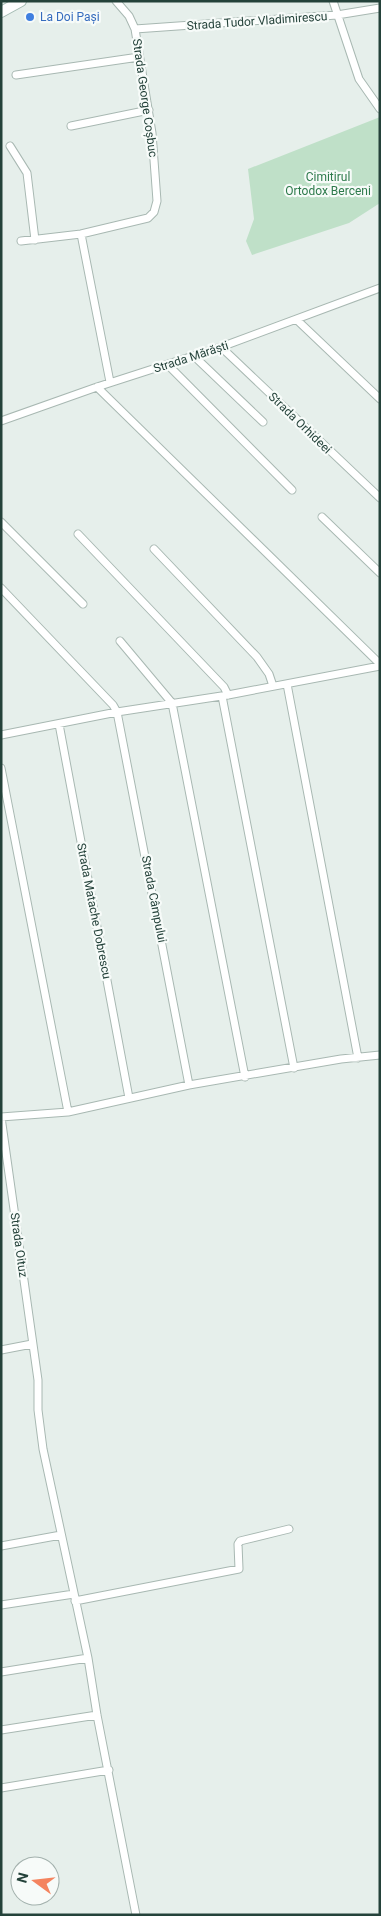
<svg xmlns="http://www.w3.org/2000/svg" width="381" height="1916" font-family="Roboto,sans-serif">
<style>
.green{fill:#bfe0c8}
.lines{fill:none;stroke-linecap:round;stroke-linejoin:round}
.street-casing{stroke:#a8b8b2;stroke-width:9}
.secondary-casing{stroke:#a4bbb3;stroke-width:12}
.street{stroke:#fff;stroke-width:7}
.secondary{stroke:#fff;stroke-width:10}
.shop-dot{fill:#3f7fe0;stroke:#f7fbf9;stroke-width:2}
.labels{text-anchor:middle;stroke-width:4.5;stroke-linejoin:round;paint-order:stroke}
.shop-label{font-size:12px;fill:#366cbe;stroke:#f7fbf9;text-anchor:start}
.street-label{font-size:12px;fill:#24423a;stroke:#f7fbf9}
.park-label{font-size:12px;fill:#2d7a4b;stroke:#f7fbf9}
</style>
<rect width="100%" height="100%" fill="#e6efeb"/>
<path class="green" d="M380,117v86l-31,20 -97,32 -6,-14 8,-22 -6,-50z"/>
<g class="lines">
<defs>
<path id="street" d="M333,1l26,78 21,30
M135,29l202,-14 43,-7
M16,75l123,-18
M71,126l78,-16
M10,146l17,27 8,67
M81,234l29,148
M21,241l60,-7 67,-16 6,-6 3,-11 -5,-68 -17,-104 -6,-13 -13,-15
M297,320l83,79
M221,347l159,151
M195,357l68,65
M168,365l124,125
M97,387l283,277
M1,421l96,-34 124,-40 159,-59
M322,517l58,56
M1,522l82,82
M78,534l146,153 4,8
M154,549l103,108 12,17 4,12
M1,588l112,117 4,7 72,373
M120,641l52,62 73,374
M287,684l71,374
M222,696l72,372
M59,724l70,374
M1,735l116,-23 111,-17 152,-29
M1,768l67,344
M1,1117l37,263v30l5,39 45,209 9,57 39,200
M1,1117l67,-5 121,-27 152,-26 39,-4
M1,1350l31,-6
M1,1546l60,-11
M75,1601l164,-32 -1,-25 2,-3 49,-12
M1,1605l73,-11
M1,1672l87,-14
M1,1730l96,-15
M1,1788l108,-18"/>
<path id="secondary" d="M1,12l20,-11"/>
</defs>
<use href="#street" class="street-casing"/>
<use href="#secondary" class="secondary-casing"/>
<use href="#street" class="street"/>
<use href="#secondary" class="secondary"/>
</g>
<circle class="shop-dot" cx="30" cy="17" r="5"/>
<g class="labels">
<g class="shop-label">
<text x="40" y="21">La Doi Pași</text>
</g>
<g class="street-label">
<text transform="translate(257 21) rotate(-4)" y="4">Strada Tudor Vladimirescu</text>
<text transform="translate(145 98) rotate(82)" y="4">Strada George Coșbuc</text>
<text transform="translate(191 357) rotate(-18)" y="4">Strada Mărăști</text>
<text transform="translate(300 423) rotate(44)" y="4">Strada Orhideei</text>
<text transform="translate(154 899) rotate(79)" y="4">Strada Câmpului</text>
<text transform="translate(94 911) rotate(79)" y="4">Strada Matache Dobrescu</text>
<text transform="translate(19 1245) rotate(82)" y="4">Strada Oituz</text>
</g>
<g class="park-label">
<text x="328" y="181">Cimitirul<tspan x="328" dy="14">Ortodox Berceni</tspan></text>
</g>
</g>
<rect width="381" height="1916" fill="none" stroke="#24423a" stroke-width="5"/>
<g transform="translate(35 1881) rotate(285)"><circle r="24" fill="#f7fbf9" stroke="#a3b1ad"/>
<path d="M0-4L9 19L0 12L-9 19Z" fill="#f4845f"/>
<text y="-8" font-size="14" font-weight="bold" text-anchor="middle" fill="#24423a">N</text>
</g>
</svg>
